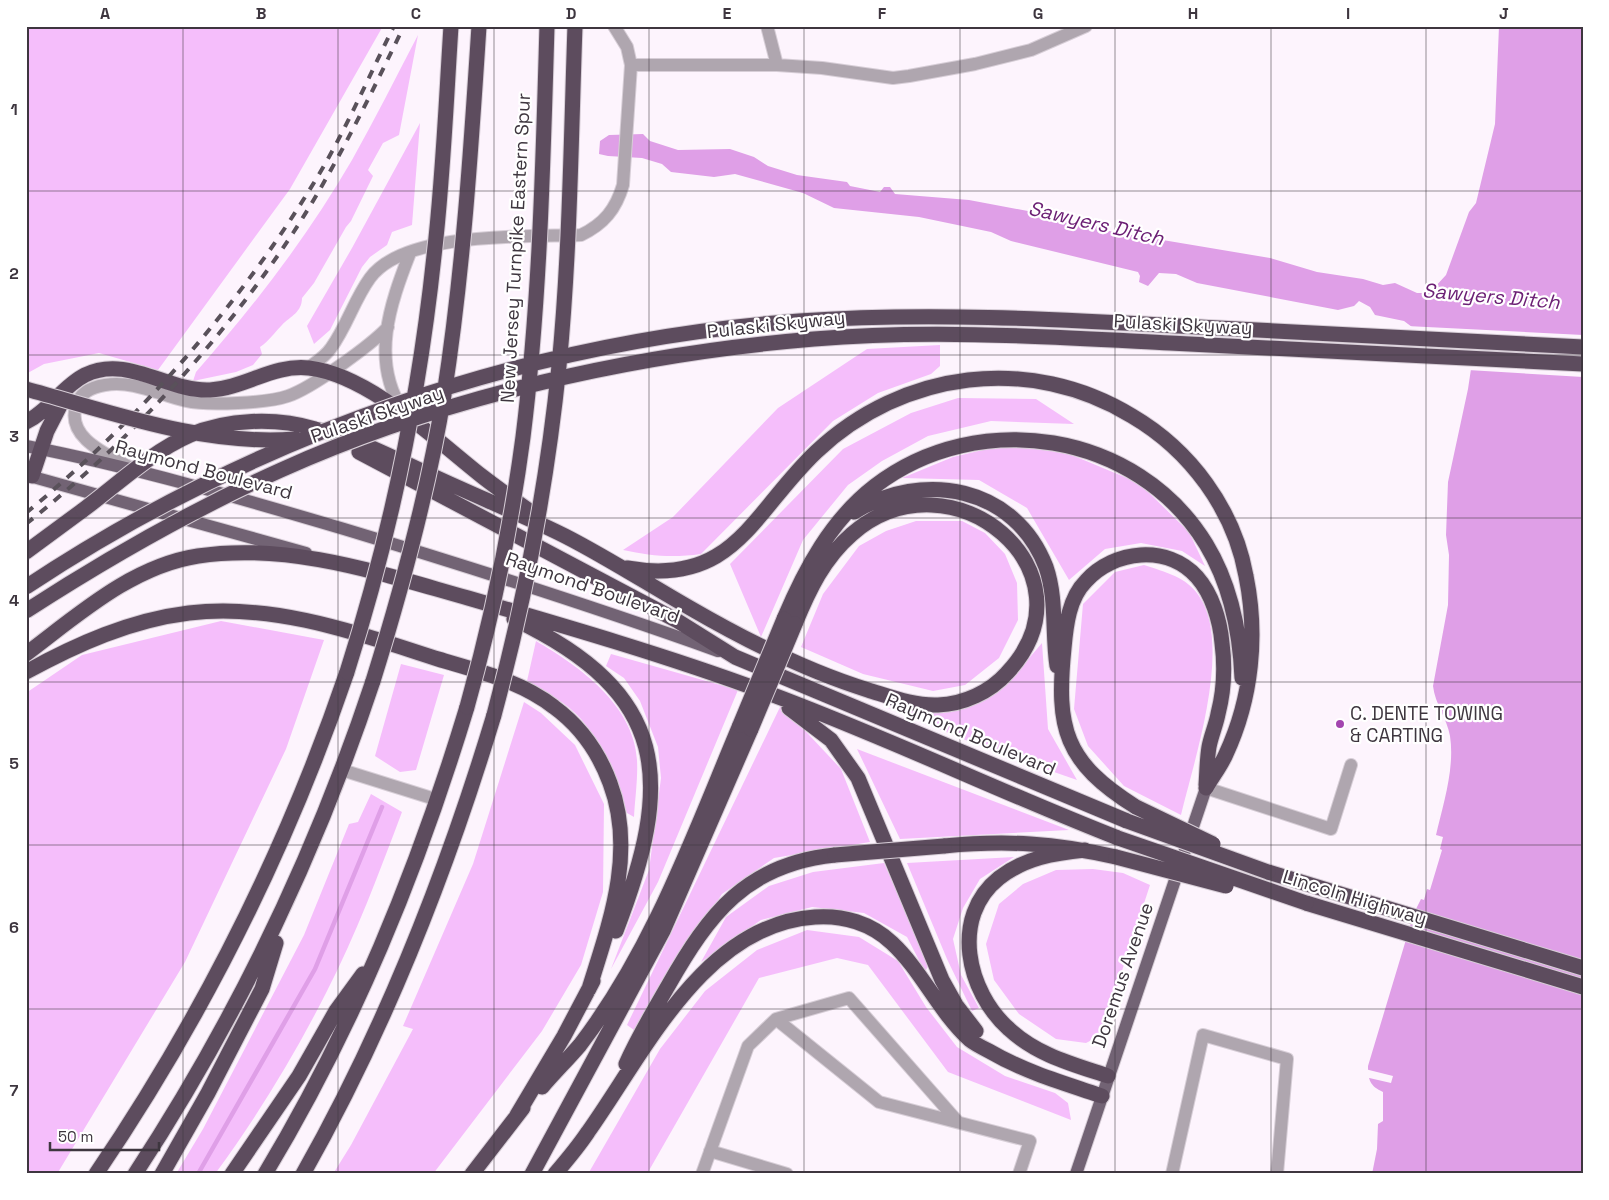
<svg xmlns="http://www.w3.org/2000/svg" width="1609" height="1200" font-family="'Space Grotesk',sans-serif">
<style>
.green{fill:#f5befb}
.water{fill:#df9fe7}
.pier{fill:#fdf4fd}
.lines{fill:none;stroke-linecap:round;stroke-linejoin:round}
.stream{stroke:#df9fe7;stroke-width:4.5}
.minor-casing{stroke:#d7ced7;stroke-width:14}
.major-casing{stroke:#d7ced7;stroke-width:14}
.highway-casing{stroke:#d7ced7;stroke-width:17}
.minor{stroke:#afa6af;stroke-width:12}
.major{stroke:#726374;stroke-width:12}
.highway{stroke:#5d4c5e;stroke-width:15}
.rail{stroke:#59515a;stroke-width:4;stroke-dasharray:9 9;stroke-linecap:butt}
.highway-bridge-casing{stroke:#d7ced7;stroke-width:17;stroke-linecap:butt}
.highway-bridge{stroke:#5d4c5e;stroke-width:15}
.grid{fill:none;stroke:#3e363f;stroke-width:1;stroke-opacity:0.55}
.poi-dot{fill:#a345af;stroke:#fff;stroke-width:2}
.labels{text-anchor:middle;stroke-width:4.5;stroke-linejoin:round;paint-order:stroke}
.street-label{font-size:19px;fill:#3e363f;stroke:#fff}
.poi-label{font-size:19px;fill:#3e363f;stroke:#fff;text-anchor:start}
.water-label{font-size:20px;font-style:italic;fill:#6c2075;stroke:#fff}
.neatline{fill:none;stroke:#3e363f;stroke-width:2}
.grid-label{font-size:16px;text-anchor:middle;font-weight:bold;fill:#3e363f}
</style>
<rect width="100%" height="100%" fill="#fdf4fd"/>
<path class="green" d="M27,26h356l-93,163 -132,181 -59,-17 -55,11 -18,10z
M418,35l-19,100 -16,8 -15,27 5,6 -22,45 -5,6 -32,56 -12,15c0,14 -11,18 -20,27 -8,8 -13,16 -22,22l2,7 -9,11 -17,7 -43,9 3,-9c58,-66 112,-136 156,-212 23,-41 44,-83 66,-125z
M420,123l-8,102 -20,7 -5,13 -17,12 -8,10 -32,63 -16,14 -7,-18 45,-78z
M940,345v21l-9,8 -53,19 -45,28 -132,133c-28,4 -51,2 -78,-4l50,-33 105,-109 89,-59z
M958,398l78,1 38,25 -83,-3 -63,15 -46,25 -34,24 -45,55 -42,97 -31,-73 113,-115 68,-36z
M1004,445l63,8 72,30 50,49 16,34 -23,-15 -41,-8 -36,6 -36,31 -42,-72 -48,-28 -77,-2 51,-21z
M916,521h46l23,12 20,21 12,29 1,37 -19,38 -34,27 -32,6 -70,-17 -62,-27 22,-53 36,-48 27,-15z
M1144,565c21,7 43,12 55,31 34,49 -5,164 -18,219l-57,-29 -36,-40 -14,-37 9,-105 32,-32z
M221,621l103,19 -38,109 -101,213 -128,212h-31v-481l56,-38z
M536,641c43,25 98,64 101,119 1,18 -2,39 -3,57l-7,-4c-12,-34 -22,-65 -46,-94 -14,-16 -36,-27 -54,-38z
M1042,643l6,86 29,51 -92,-32 -97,-40 23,3 56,-3 41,-25z
M611,654l127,36 -80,192 -47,87 38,-99 12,-92 -3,-31 -18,-46 -16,-23 -18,-12z
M401,664l43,11 -28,95 -16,2 -25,-16z
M524,702l17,11 34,32 29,59 -1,88 -22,73 -39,66 -109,143h-100l18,-29 62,-116 -10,-3 70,-162z
M781,705l60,64 29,73 -96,16 -52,36 -88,136 -7,-5z
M857,749l212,81 -169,9z
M371,794l31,18c-23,61 -46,123 -76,181 -32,63 -69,124 -111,181h-39l27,-45 101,-194 45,-111 9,-2z
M1014,857l-34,22 -17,29 -10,31 8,36 18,33 -7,3 -25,-52 -40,-96z
M884,863l45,101 -4,8 -18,-35 -43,-24 -52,-6 -51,13 -60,42 25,-45 43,-31 44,-14z
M1093,869l30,4 27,12 -49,150 -15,8 -30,-4 -37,-25 -25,-34 -8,-36 13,-40 24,-20 33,-14z
M807,930l52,7 39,24 28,46 31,40 48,29 50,17 13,10 3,17 -123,-48 -80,-107 -31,-7 -78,20 -112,196h-59l72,-125 45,-58 52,-41z"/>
<path class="water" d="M1499,26h84v1148h-211l5,-25 1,-25 5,-3v-29c-13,-6 -15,-12 -15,-26l46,-153 7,-14 3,1 3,-11 3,1 12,-40 -2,-1 3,-12 -7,-2c7,-30 19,-67 14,-99 -3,-18 -15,-32 -17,-50l15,-81 1,-50 -3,-20 2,-53 20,-93 3,-20 -4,-23 -51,-16 -12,-9 -29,-6 -5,-8 -11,-6 -5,5 -16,4 -141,-27 -21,-9 -17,-1 -11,13 -9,-4 1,-6 -2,-4 -127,-31 -20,-9 -72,-15 -85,-9 -31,-15 -68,-19 -21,3 -43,-5 -9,-8 -20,-6 -34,-2 -9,-2 1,-13 9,-6 34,-1 7,7 28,9 52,-1 24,8 14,9 29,9 50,7 3,4 30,6 4,-5h6l5,7 74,6 64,12 18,8 35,2 23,9 161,27 47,14 46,7 20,6 12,-2 22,10h8l9,-5 12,-13 23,-63 7,-9 19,-79z"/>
<path class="pier" d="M1407,326l176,9v42l-115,-7 -3,-22 -49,-16z
M1365,1069l28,7 -2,7 -26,-6z"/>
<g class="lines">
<path class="stream" d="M198,1174l117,-205 67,-162"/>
<defs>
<path id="minor" d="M767,26l10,39
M631,65h146l45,3 71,10 16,-2 66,-12 56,-14 55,-24
M308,368c8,-6 17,-11 23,-20 16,-22 23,-48 39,-70 34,-47 158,-41 211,-43 23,-11 35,-26 42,-50l8,-120 -4,-18 -13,-21
M403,411c-33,-50 -13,-107 7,-158
M131,468c-22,-13 -65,-29 -55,-62 4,-14 16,-19 29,-21 29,-5 54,10 81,16 22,5 82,2 102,-5 24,-8 83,-51 100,-69
M342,770l96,30
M1206,788l125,41 20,-64
M776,1019l73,-21 109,124
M710,1151l77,23
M702,1174l46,-128 28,-27 103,83 151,39 -11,33
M1172,1174l31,-139 84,24 -10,115"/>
<path id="major" d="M26,446c108,21 213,52 318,83 126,38 251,78 374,122
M26,475l280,78
M1076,1174l130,-386"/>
<path id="highway" d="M26,422c23,-11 37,-36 59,-47 42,-21 83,17 125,15 35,-2 63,-26 99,-22 60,7 127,72 174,109 18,14 37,27 55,40
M319,430c40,9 78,30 116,47 43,20 88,38 130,59 43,22 83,48 125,72 57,33 116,63 178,82 23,7 46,16 70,15 26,-1 52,-13 69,-32 94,-100 -55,-226 -155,-139 -28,24 -43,56 -57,90
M359,452l317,168 59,37 392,164
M32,476l15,-45 17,-33
M854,512c69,-42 161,-26 192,55 11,32 6,66 11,99
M26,552l57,-42
M627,568c107,19 125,-55 189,-116 87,-82 214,-98 316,-36 58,34 102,93 114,160 12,59 6,122 -20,178 -5,12 -14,23 -20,34
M514,619c157,75 160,162 102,312
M784,619c21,-50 47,-99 91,-133 103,-79 262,-55 331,58 25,41 34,87 36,134
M26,654c52,-39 106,-88 172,-98 92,-14 184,18 270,42 100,29 200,58 297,94 120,44 235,100 353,146
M26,672c51,-28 105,-52 163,-59 86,-10 168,20 249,46 40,12 83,22 116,48 26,19 45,46 56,76 26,69 0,139 -21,206
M789,708l42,32 27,38 84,202 14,25 20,26
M1136,807c-72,-45 -80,-79 -72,-159 2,-23 5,-50 22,-67 28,-31 81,-37 111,-4 15,17 23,43 25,66 3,23 2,48 -4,71 -2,11 -7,22 -9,33 -2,12 -2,25 -3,38
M944,846c63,-6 110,-3 172,11
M1085,850c-31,3 -60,8 -86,28 -49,39 -32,114 10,151 28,26 63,35 99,47
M1268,872l315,96
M1306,903l277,84
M626,1064c12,-27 27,-52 42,-78 41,-72 78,-122 167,-131
M542,1087c12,-14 26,-28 38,-42 73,-95 114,-211 160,-320
M517,1115l47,-79 29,-55
M96,1174c106,-156 190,-323 251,-502
M135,1174c101,-154 180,-318 238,-493
M162,1174l46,-81 54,-104 14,-46
M232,1174l67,-98 37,-65 27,-37
M265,1174c89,-148 152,-302 202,-467
M303,1174c82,-145 143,-300 191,-459
M472,1174l51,-66
M532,1174l131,-243 88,-202
M555,1174c12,-14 23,-27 33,-42 57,-80 116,-208 227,-215 28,-2 56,6 77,26 30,28 47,69 78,97 5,4 13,8 19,11 36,21 74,32 113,45"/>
</defs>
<use href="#minor" class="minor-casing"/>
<use href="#major" class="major-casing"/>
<use href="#highway" class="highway-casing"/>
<use href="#minor" class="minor"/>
<use href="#major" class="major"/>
<use href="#highway" class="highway"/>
<path class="rail" d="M26,513c113,-93 213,-207 289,-332 30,-49 53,-103 79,-155
M26,524c103,-82 195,-182 267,-291 43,-66 77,-137 111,-207"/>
<defs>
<path id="highway-bridge" d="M26,389c88,24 177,57 269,50
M83,510c34,-25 68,-58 107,-75 37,-16 86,-18 125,-6
M26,587c229,-152 499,-246 773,-266 127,-9 253,-2 380,5 134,7 269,14 404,21
M26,611c82,-53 166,-101 255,-141 165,-74 353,-116 533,-131 118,-10 238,-2 356,4 138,7 275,14 413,21
M347,672c43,-135 72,-274 87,-416 9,-76 12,-153 17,-230
M373,681c29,-93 55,-189 71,-286 19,-122 27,-245 35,-369
M467,707c25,-89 44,-179 56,-270 17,-136 20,-274 24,-411
M494,715c31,-115 53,-231 65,-349 11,-113 12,-227 16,-340
M740,725l44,-106
M751,729l44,-105
M1136,807l77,37
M1127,821l141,51
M1118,838l188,65
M835,855l109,-9
M1116,857l110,29"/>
</defs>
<use href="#highway-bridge" class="highway-bridge-casing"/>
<use href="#highway-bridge" class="highway-bridge"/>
</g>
<path class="grid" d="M183,26v1148M338,26v1148M494,26v1148M649,26v1148M804,26v1148M960,26v1148M1115,26v1148M1271,26v1148M1426,26v1148M26,191h1557M26,355h1557M26,518h1557M26,682h1557M26,845h1557M26,1009h1557"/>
<circle class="poi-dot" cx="1340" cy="724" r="5"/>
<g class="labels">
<g class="street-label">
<text transform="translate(515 248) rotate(-87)" y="7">New Jersey Turnpike Eastern Spur</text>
<text transform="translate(776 324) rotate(-6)" y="7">Pulaski Skyway</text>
<text transform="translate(1183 324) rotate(3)" y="7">Pulaski Skyway</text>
<text transform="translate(377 414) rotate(-19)" y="7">Pulaski Skyway</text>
<text transform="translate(204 469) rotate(15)" y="7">Raymond Boulevard</text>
<text transform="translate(593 587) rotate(19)" y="7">Raymond Boulevard</text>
<text transform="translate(971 734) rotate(23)" y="7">Raymond Boulevard</text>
<text transform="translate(1355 897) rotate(17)" y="7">Lincoln Highway</text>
<text transform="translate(1122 975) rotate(-71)" y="7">Doremus Avenue</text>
</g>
<g class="poi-label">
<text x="1350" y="720">C. DENTE TOWING<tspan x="1350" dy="22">&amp; CARTING</tspan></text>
</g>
<g class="water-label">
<text transform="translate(1096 223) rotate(13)" y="7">Sawyers Ditch</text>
<text transform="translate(1491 296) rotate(5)" y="7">Sawyers Ditch</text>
</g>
</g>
<rect width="1609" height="1200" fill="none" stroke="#ffffff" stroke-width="55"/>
<path d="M50 1142v8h109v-8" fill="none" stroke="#3e363f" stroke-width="2.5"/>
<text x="58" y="1142" font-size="15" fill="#3e363f" stroke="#ffffff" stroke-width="4" paint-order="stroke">50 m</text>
<rect x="28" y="28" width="1554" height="1144" class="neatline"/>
<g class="grid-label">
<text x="105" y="19">A</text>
<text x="261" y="19">B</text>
<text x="416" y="19">C</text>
<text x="571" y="19">D</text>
<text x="727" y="19">E</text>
<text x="882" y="19">F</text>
<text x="1038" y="19">G</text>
<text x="1193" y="19">H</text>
<text x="1348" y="19">I</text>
<text x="1504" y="19">J</text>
<text x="14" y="115">1</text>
<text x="14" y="279">2</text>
<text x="14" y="442">3</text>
<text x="14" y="606">4</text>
<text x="14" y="769">5</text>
<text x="14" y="933">6</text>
<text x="14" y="1096">7</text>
</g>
</svg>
